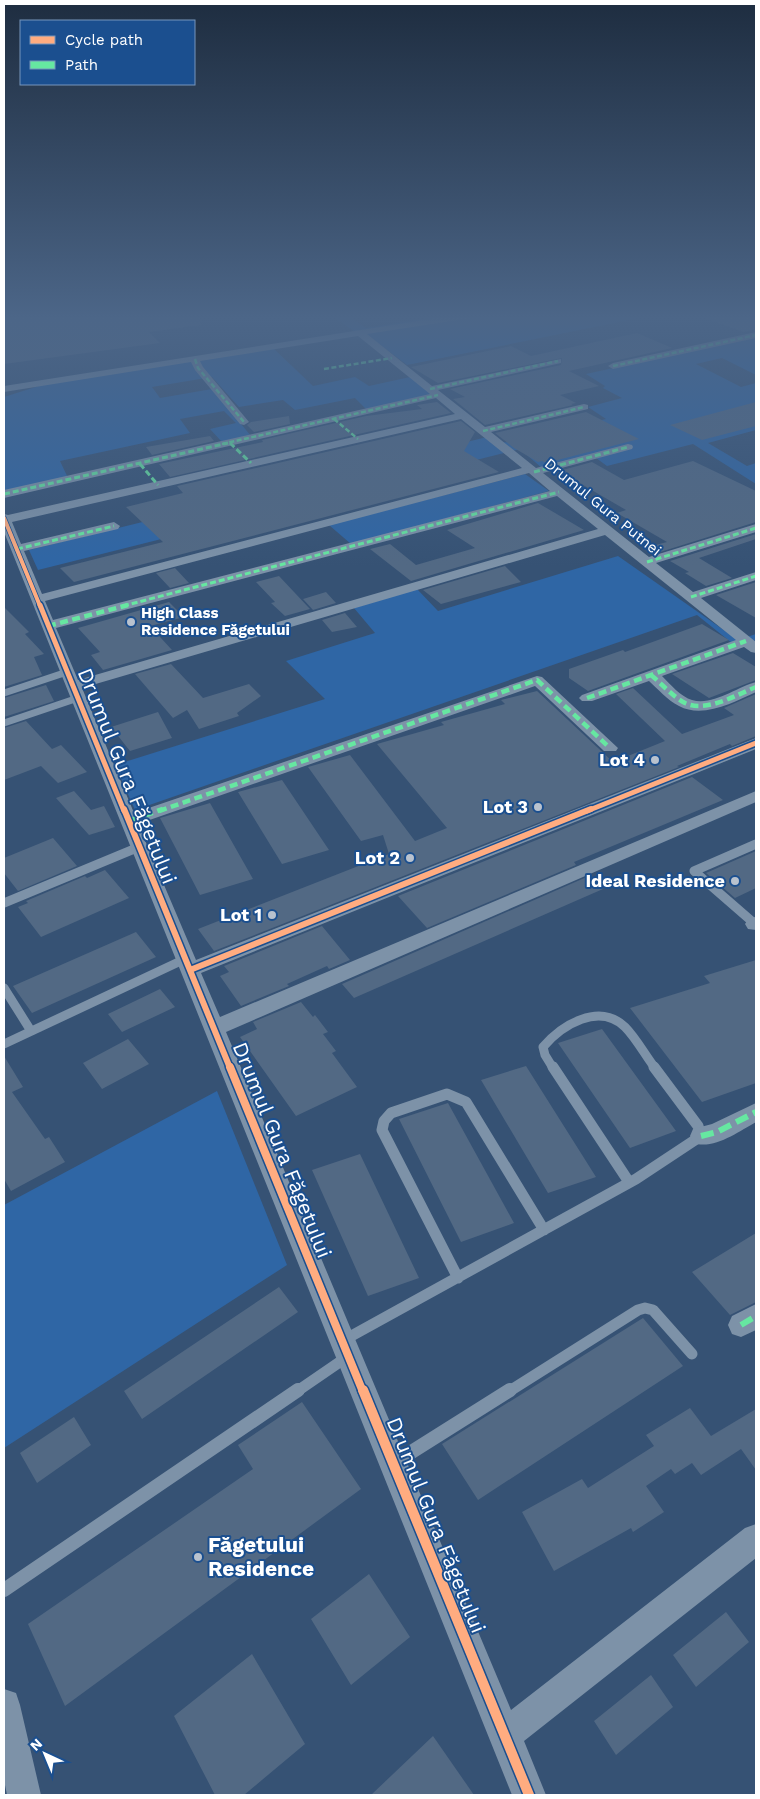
<svg xmlns="http://www.w3.org/2000/svg" width="760" height="1799" font-family="'Work Sans',sans-serif">
<style>
.green{fill:#2f66a5}
.building{fill:#526984}
.lines{fill:none;stroke-linecap:round;stroke-linejoin:round}
.lane-far3{stroke:#7d92a8;stroke-width:7}
.lane-far2{stroke:#7d92a8;stroke-width:9}
.lane-far1{stroke:#7d92a8;stroke-width:11}
.lane{stroke:#7d92a8;stroke-width:14}
.street{fill:#7d92a8;fill-rule:evenodd}
.quiet-far4{stroke:#66e7a1;stroke-width:2.5;stroke-dasharray:5 2.5;stroke-linecap:butt}
.quiet-far3{stroke:#66e7a1;stroke-width:3;stroke-dasharray:6 3;stroke-linecap:butt}
.quiet-far2{stroke:#66e7a1;stroke-width:4.5;stroke-dasharray:8 4.5;stroke-linecap:butt}
.quiet-far1{stroke:#66e7a1;stroke-width:5;stroke-dasharray:10 5;stroke-linecap:butt}
.quiet{stroke:#66e7a1;stroke-width:6;stroke-dasharray:13 6;stroke-linecap:butt}
.cycleway-far4-casing{stroke:#1b4f8f;stroke-width:5.5}
.cycleway-far3-casing{stroke:#1b4f8f;stroke-width:8}
.cycleway-far2-casing{stroke:#1b4f8f;stroke-width:9}
.cycleway-far1-casing{stroke:#1b4f8f;stroke-width:11}
.cycleway-casing{stroke:#1b4f8f;stroke-width:13}
.cycleway-far4{stroke:#ffac80;stroke-width:4}
.cycleway-far3{stroke:#ffac80;stroke-width:5}
.cycleway-far2{stroke:#ffac80;stroke-width:6}
.cycleway-far1{stroke:#ffac80;stroke-width:8}
.cycleway{stroke:#ffac80;stroke-width:10}
.poi-dot{fill:#b9c2ce;stroke:#1b4f8f;stroke-width:2}
.labels{text-anchor:middle;stroke-width:4;stroke-linejoin:round;paint-order:stroke}
.far-street-label{font-size:15px;fill:#fff;stroke:#1b4f8f}
.far-poi-label{font-size:15px;font-weight:bold;fill:#fff;stroke:#1b4f8f;text-anchor:start}
.poi-label{font-size:18px;font-weight:bold;fill:#fff;stroke:#1b4f8f;text-anchor:end}
.near-street-label{font-size:21px;fill:#fff;stroke:#1b4f8f}
.near-poi-label{font-size:21px;font-weight:bold;fill:#fff;stroke:#1b4f8f;text-anchor:start}
</style>
<rect width="100%" height="100%" fill="#365274"/>
<path class="green" d="M331,315h15l20,13 80,-13h208l-247,50 -41,-31 -11,-2z
M756,337v38l-34,-17 -26,6 45,23 15,-4v47l-48,13 39,23 9,-3v21l-63,-40 -86,22 -15,-11 -50,13 -22,-19 -482,121 -9,-20 458,-113 5,6 20,-1 94,-23 -18,-12 34,-9 -19,-10 2,-2 -19,-12z
M273,348l40,38 42,-9 14,9 41,-9 22,18 -65,15 -12,-12 -60,12 -12,-10 -44,7 -27,-30 -60,10 8,11 52,-9 39,47 -29,6 -12,-13 26,-6 -12,-12 -44,8 10,14 -130,28 8,17 -64,14v-95l38,-12z
M525,474l24,17 -198,53 -22,-19z
M618,556l120,84 18,-6v6l-19,7 -40,-32 -562,195 -20,-45 210,-66 -39,-38 89,-28 -21,-25 63,-19 21,22z
M217,1091l70,174 -283,183v-243z"/>
<path class="building" d="M4,315h196l1,10 -52,7 11,11 -156,21z
M703,315h53v14l-12,3 -42,-15z
M637,333l35,15 -103,23 30,15 -39,9 16,8 -5,1 2,1 -88,20 -32,-26 12,-2 -15,-8 111,-24 1,-7 -124,25 -27,-16 100,-21 20,10z
M437,402l14,11 -281,64 -11,-13 104,-22 -1,-2 104,-24 56,-7 -5,-4z
M756,402v24l-54,14 -32,-15z
M586,412l53,27 -93,24 -4,-2 -4,1 -24,-14 -19,-15z
M289,416l1,8 -36,8 -7,-7 4,-3z
M461,421l14,11 -11,19 35,21 -425,110 -14,-14 103,-26 -37,-35 57,-14 -6,-7z
M210,436l4,5 -62,14 -6,-8z
M693,461l63,30v31l-99,31 -9,-6 19,-5 -50,-29 9,-3 -67,-39 33,-9 32,18z
M538,503l46,27 -173,51 -41,-32 20,-5 26,21 59,-17 -28,-18z
M756,534v5l-57,19 33,20 -26,8 -21,-13 4,-1 -19,-11z
M505,566l16,16 -80,22 -18,-14z
M175,568l14,15 -19,5 -14,-15z
M279,576l31,33 -25,7 -14,-13 4,-1 -19,-20z
M756,582v36l-40,-23z
M326,592l10,11 -23,7 -10,-11z
M169,602l15,15 -34,9 22,24 -69,20 -12,-15 9,-3 -22,-24z
M4,607l25,25 -4,2 19,20 -10,3 8,18 -38,12z
M345,613l12,14 -25,5 -10,-12z
M702,624l27,16 -141,51 -19,-13v-9l54,-19 2,2z
M733,653l23,14v13l-47,18 -37,-24z
M171,664l32,34 46,-14 12,12 -24,17 2,3 -40,13 -12,-19 -14,8 -38,-44z
M46,685l8,16 -50,16v-19z
M633,688l49,46 52,-19 -10,-7 32,-14v42l-24,10 -2,-2 -53,22 2,1 -465,184 -16,-22 191,-75 -6,-19 -22,6 -53,-74 42,-12 65,86 32,-13 -70,-84 67,-19 -3,-3 64,-18 -4,-4 36,-9 76,71 52,-21 -49,-47z
M158,712l14,26 -42,13 -19,-24z
M26,721l26,28 9,-4 26,27 -29,11 -17,-17 -37,14v-52z
M692,777l31,23 -149,62 2,3 -149,63 -29,-32z
M282,780l47,70 -47,14 -44,-72z
M74,791l17,19 13,-4 11,21 -26,8 -33,-37z
M210,803l43,76 -53,16 -40,-77z
M53,838l24,28 -59,25 -14,-18v-15z
M756,851v37l-21,10 -29,-25z
M105,870l24,28 -88,39 -23,-30 10,-4 -2,-2 59,-25 2,2z
M589,876l14,13 -249,109 -12,-14z
M322,926l28,34 -21,9 -2,-3 -40,18 2,2 -48,20 -21,-30 9,-4 -5,-6z
M136,932l20,25 -124,56 -19,-27z
M756,960v123l-54,19 -72,-94 80,-25 -6,-7z
M160,989l15,18 -53,25 -14,-18z
M301,1002l12,15 2,-2 13,17 -5,2 13,17 -4,2 25,34 -61,29 -56,-79 17,-8 -4,-7z
M602,1029l74,102 -46,17 -72,-105z
M128,1039l21,25 -47,25 -19,-26z
M4,1056l19,31 -11,5 33,47 4,-2 16,25 -54,29 -7,-12z
M526,1066l70,111 -48,16 -67,-113z
M448,1103l66,120 -53,19 -62,-123z
M360,1154l59,124 -51,18 -56,-126z
M756,1233v69l-26,13 -38,-43z
M279,1287l19,25 -156,107 -18,-28z
M643,1318l40,48 -205,134 -36,-56z
M302,1402l59,87 -296,217 -37,-82 225,-155 -15,-24z
M690,1408l21,28 45,-27v61l-15,-21 -40,26 -9,-12 -17,11 -4,-5 -25,17 18,26 -31,20 -2,-4 -77,43 -32,-59 60,-33 6,9 66,-42 -8,-11z
M74,1417l17,28 -54,38 -17,-30z
M369,1574l41,63 -59,48 -40,-66z
M726,1612l23,30 -53,45 -23,-32z
M252,1654l53,90 -61,51h-29l-41,-79z
M651,1675l22,32 -57,48 -22,-34z
M433,1736l41,59h-103z"/>
<g class="lines">
<path class="lane-far3" d="M4,693l63,-21
M4,723l74,-25"/>
<path class="lane-far2" d="M4,903l135,-56
M755,924l-61,-53 62,-27
M4,988l27,43
M4,1044l181,-85
M553,1068l-8,-13 -2,-8c19,-22 56,-45 82,-20 11,11 20,28 30,41"/>
<path class="lane-far1" d="M553,1067l76,115
M458,1278l-76,-148 2,-9 7,-8 56,-19 19,8 78,128
M344,1340l292,-161 65,-43 -3,-10 -44,-59
M296,1392l51,-35
M508,1392l130,-82 7,-2 8,2 39,44"/>
<path class="lane" d="M394,1463l116,-73
M4,1590l294,-200"/>
<path class="street" d="M456,315h19l-4,3 -104,16 65,52 129,-27v4l-123,27 47,37 99,-23 4,1v4l-97,23 45,36 92,-24 4,1 1,2 -1,2 -89,24 106,84 107,-33v8l-100,31 37,29 63,-20v8l-55,18 55,44v11l-5,-1 -7,-5 -82,29c8,8 19,21 30,24 21,6 45,-13 64,-18v10c-22,10 -53,27 -77,14 -12,-6 -21,-17 -30,-25l-57,20h-10l-3,-3 3,-3 154,-55 -131,-105 -523,153 52,125 403,-137 5,1 76,71 -2,3h-12l-69,-65 -397,138 58,136 560,-222v11l-555,224 19,44 536,-226v11l-530,230 285,678 234,-182 11,-4v34l-232,183 22,54h-34l-508,-1263v-18l4,1 447,-101 -19,-16 -432,100v-8l426,-96 -72,-58 -158,25 3,6 46,55 -5,3 -4,-1 -45,-54 -4,-8 -187,30v-6zM461,419l61,49 -480,126 -18,-43 94,-22 2,-3 -6,-4 -93,22 -9,-22zM529,473l21,18 -497,129 -8,-19zM557,496l41,33 -520,151 -22,-52z
M756,332v6l-143,31 -5,-3 5,-3z
M756,917v13l-8,-1 -3,-5 4,-6z
M756,1103v19c-18,10 -42,28 -63,21l-3,-7 3,-7 19,-5z
M756,1304v26l-15,7 -9,-3 -4,-9 4,-9z
M4,1689l12,4 4,12 21,90h-34l-3,-15z"/>
<path class="quiet-far4" d="M195,359l3,9 46,54
M613,366l143,-31
M324,369l68,-11
M430,389l128,-28
M334,419l24,20
M483,431l101,-24
M222,444l216,-49"/>
<path class="quiet-far3" d="M230,443l21,20
M140,464l18,21
M534,472l94,-25
M4,494l224,-51
M17,549l97,-23
M647,562l109,-34
M691,597l65,-21
M123,606l436,-114"/>
<path class="quiet-far2" d="M48,626l80,-21
M651,675c11,9 21,21 34,28 21,10 51,-8 71,-16
M587,698l159,-57
M159,811l378,-131 73,68"/>
<path class="quiet-far1" d="M129,821l34,-12"/>
<path class="quiet" d="M701,1136l16,-4 39,-20
M741,1325l15,-9"/>
<defs>
<path id="cycleway-far4" d="M4,518l36,88"/>
<path id="cycleway-far3" d="M40,605l84,206
M587,811l169,-68"/>
<path id="cycleway-far2" d="M124,809l106,259
M190,970l401,-161"/>
<path id="cycleway-far1" d="M230,1067l133,325"/>
<path id="cycleway" d="M363,1390l166,405"/>
</defs>
<use href="#cycleway-far4" class="cycleway-far4-casing"/>
<use href="#cycleway-far3" class="cycleway-far3-casing"/>
<use href="#cycleway-far2" class="cycleway-far2-casing"/>
<use href="#cycleway-far1" class="cycleway-far1-casing"/>
<use href="#cycleway" class="cycleway-casing"/>
<use href="#cycleway-far4" class="cycleway-far4"/>
<use href="#cycleway-far3" class="cycleway-far3"/>
<use href="#cycleway-far2" class="cycleway-far2"/>
<use href="#cycleway-far1" class="cycleway-far1"/>
<use href="#cycleway" class="cycleway"/>
</g>
<linearGradient id="sky" x2="0" y2="1"><stop stop-color="#1e2d40"/><stop offset="0.56" stop-color="#4c6688"/><stop offset="1" stop-color="#4c6688" stop-opacity="0"/></linearGradient>
<rect width="760" height="567" fill="url(#sky)"/>
<g class="poi-dot">
<circle cx="131" cy="622" r="5"/>
<circle cx="655" cy="760" r="5"/>
<circle cx="538" cy="807" r="5"/>
<circle cx="410" cy="858" r="5"/>
<circle cx="735" cy="881" r="5"/>
<circle cx="272" cy="915" r="5"/>
<circle cx="198" cy="1557" r="5"/>
</g>
<g class="labels">
<g class="far-street-label">
<text transform="translate(603 507) rotate(39)" y="5">Drumul Gura Putnei</text>
</g>
<g class="far-poi-label">
<text x="141" y="618">High Class<tspan x="141" dy="17">Residence Făgetului</tspan></text>
</g>
<g class="poi-label">
<text x="645" y="766">Lot 4</text>
<text x="528" y="813">Lot 3</text>
<text x="400" y="864">Lot 2</text>
<text x="725" y="887">Ideal Residence</text>
<text x="262" y="921">Lot 1</text>
</g>
<g class="near-street-label">
<text transform="translate(127 776) rotate(68)" y="7">Drumul Gura Făgetului</text>
<text transform="translate(282 1150) rotate(68)" y="7">Drumul Gura Făgetului</text>
<text transform="translate(436 1525) rotate(68)" y="7">Drumul Gura Făgetului</text>
</g>
<g class="near-poi-label">
<text x="208" y="1552">Făgetului<tspan x="208" dy="24">Residence</tspan></text>
</g>
</g>
<rect width="760" height="1799" fill="none" stroke="#ffffff" stroke-width="10"/>
<rect x="20" y="20" width="175" height="65" fill="#1b4f8f" stroke="#7695bc"/>
<rect x="30" y="36" width="25" height="8" fill="#ffac80" stroke="#7695bc"/>
<text x="65" y="45" font-size="15" fill="#ffffff">Cycle path</text>
<rect x="30" y="61" width="25" height="8" fill="#66e7a1" stroke="#7695bc"/>
<text x="65" y="70" font-size="15" fill="#ffffff">Path</text>
<g transform="translate(45 1754) rotate(316)" stroke="#1b4f8f" stroke-width="4" paint-order="stroke">
<path d="M0-4L9 19L0 12L-9 19Z" fill="#ffffff"/>
<text y="-8" font-size="14" font-weight="bold" text-anchor="middle" fill="#ffffff">N</text>
</g>
</svg>
